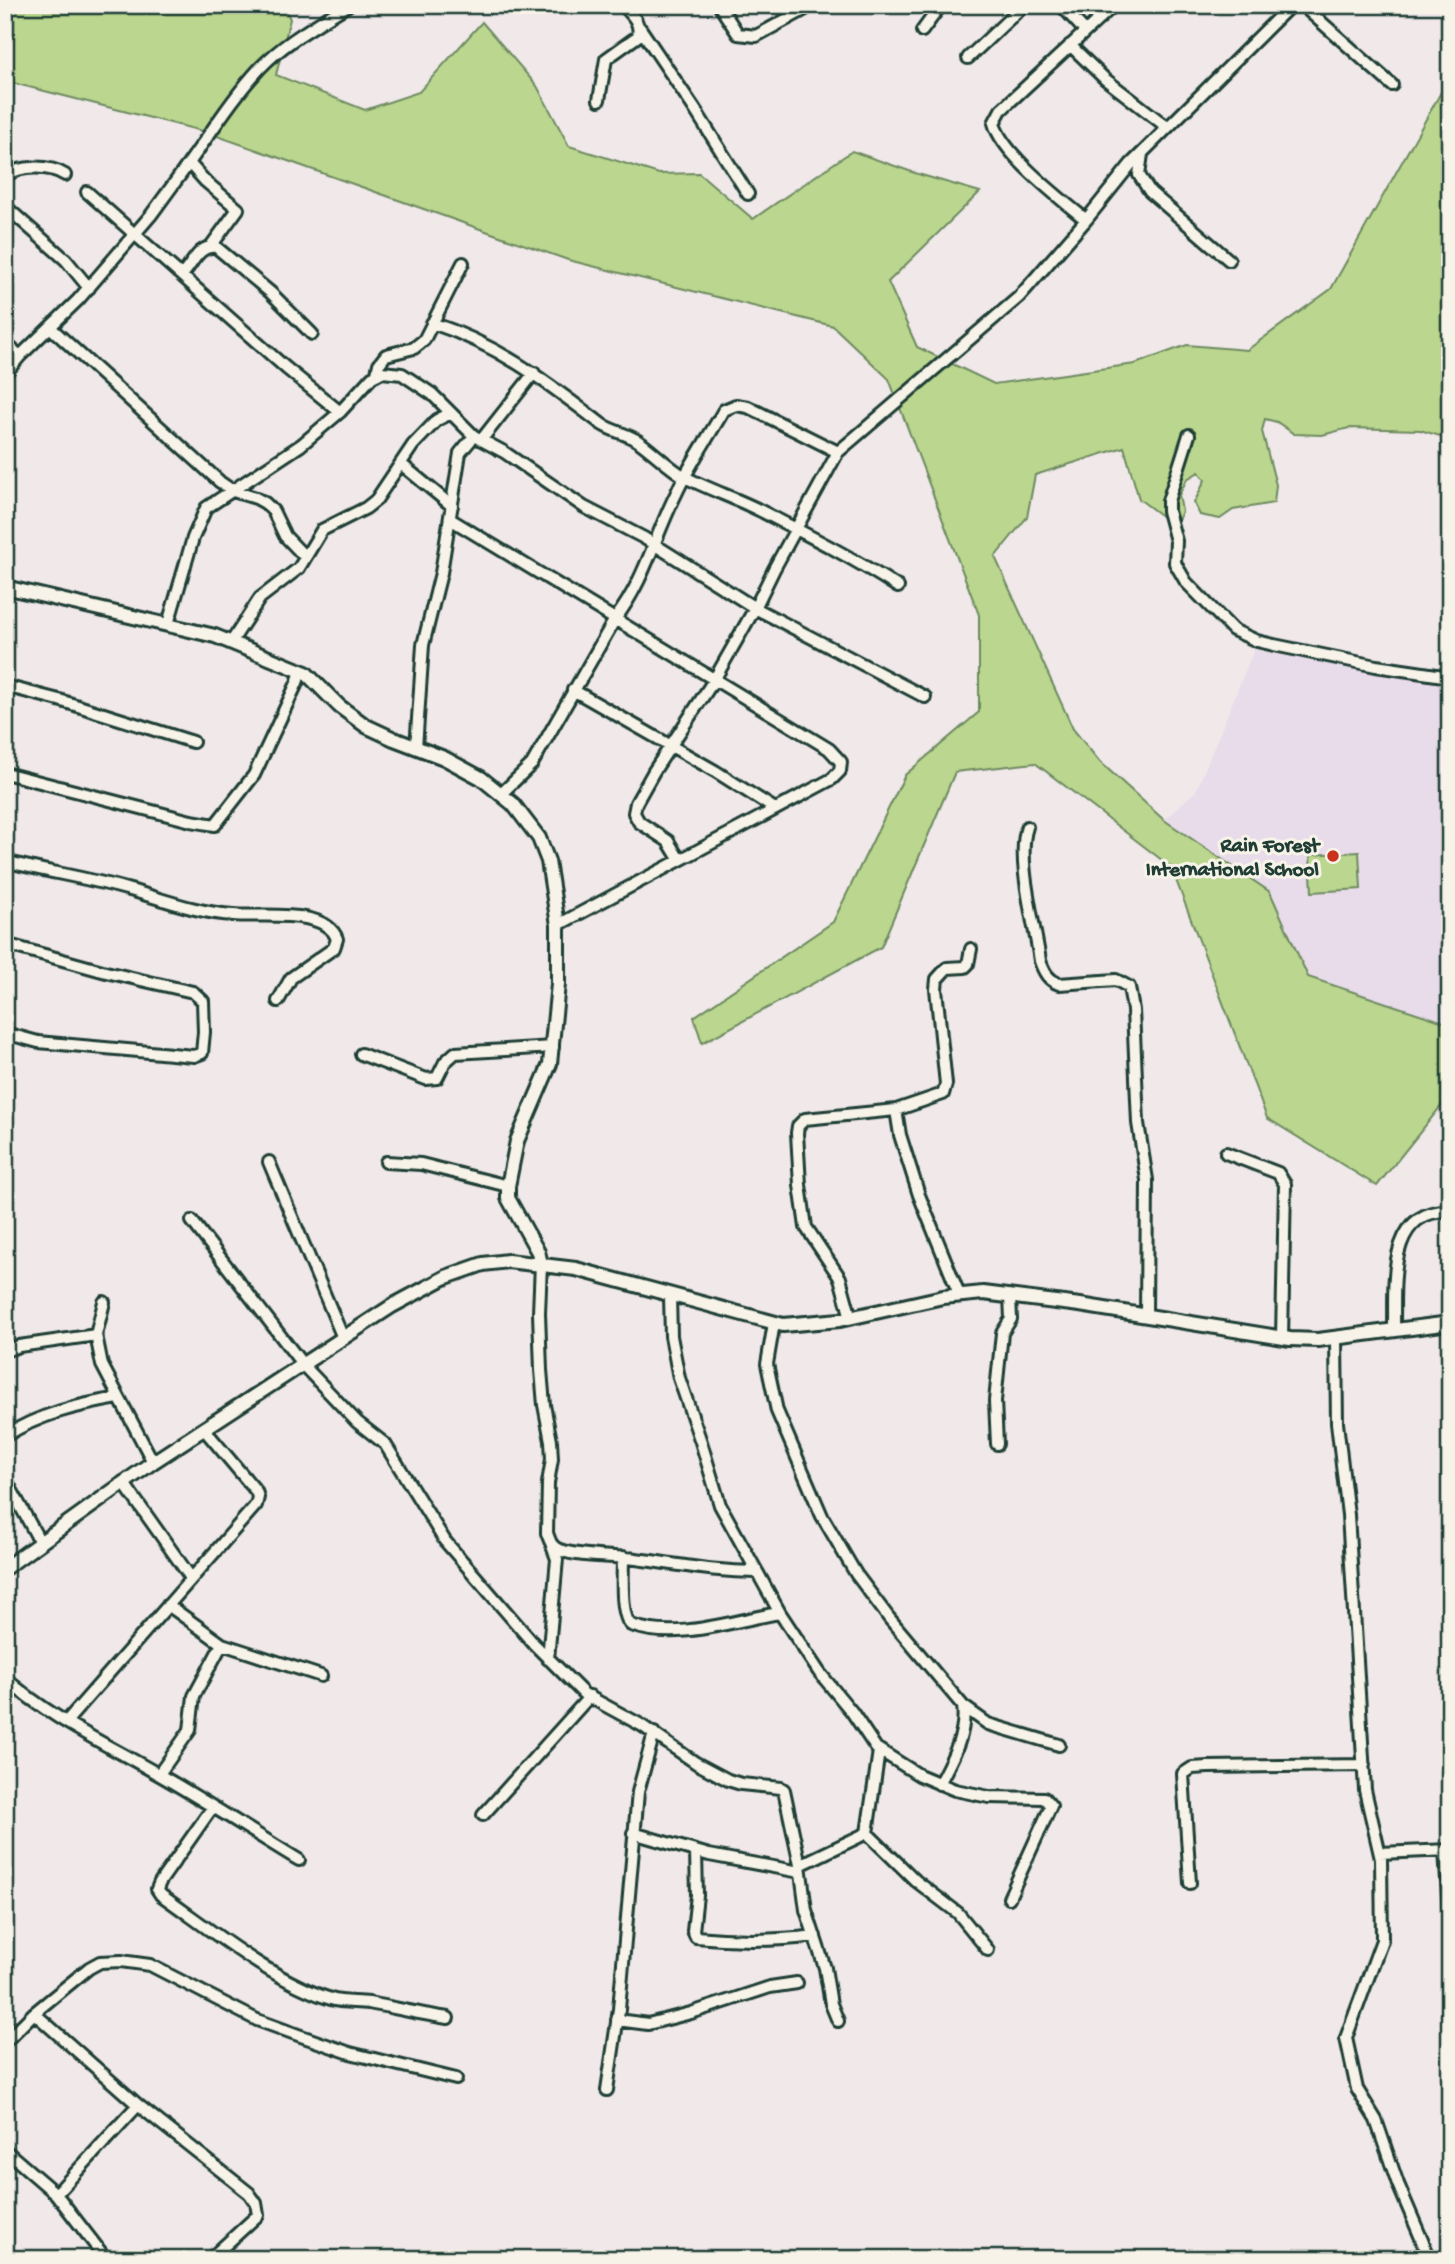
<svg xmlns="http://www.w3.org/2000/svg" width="1455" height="2264" font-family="'Gochi Hand',sans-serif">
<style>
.built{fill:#e8dbea}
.green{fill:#bbd68e;stroke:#6d8a61;stroke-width:2}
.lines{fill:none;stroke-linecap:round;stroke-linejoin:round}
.minor-casing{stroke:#1f3d34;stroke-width:16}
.tertiary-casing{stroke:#1f3d34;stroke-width:18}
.minor{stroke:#f7f3e8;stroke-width:10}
.tertiary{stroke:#f7f3e8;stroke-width:12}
.poi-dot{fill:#c8321e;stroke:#f7f3e8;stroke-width:2.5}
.labels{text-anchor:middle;stroke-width:6;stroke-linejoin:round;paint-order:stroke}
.poi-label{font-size:21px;font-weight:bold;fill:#1f3d34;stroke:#f7f3e8;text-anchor:end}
</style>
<rect width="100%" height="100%" fill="#f0e8e9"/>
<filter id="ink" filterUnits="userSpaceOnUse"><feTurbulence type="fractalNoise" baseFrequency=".0143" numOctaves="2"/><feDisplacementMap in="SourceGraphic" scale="14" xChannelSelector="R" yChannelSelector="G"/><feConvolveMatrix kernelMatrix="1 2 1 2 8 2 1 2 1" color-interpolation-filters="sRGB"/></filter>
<g filter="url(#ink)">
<path class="built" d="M1254,650l196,36v338l-142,-47 -38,-85 -106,-72 32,-29z"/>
<path class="green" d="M5,5h279l6,14 -14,56 89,35 54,-18 63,-70 55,64 32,60 90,28 40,-1 54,46 99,-68 66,23 62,18 -92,90 29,65 77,37 141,-20 52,-19 60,5 84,-61 119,-213v363l-30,-9 -71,-2 -27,7 -28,-1 -17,-12 -12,-3 -3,12 14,54 -2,18 -41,7 -13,9 -20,-4 -6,-12 11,-23 -6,-8 -12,7 -8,16 3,16 -8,20 -3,-8 -32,-24 -15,-52 -89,28 -8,42 -32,40 78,172 26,32 65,59 106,72 38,85 142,47v71l-73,91 -110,-68 -96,-251 -136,-104 -80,9 -74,175 -179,96 -8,-26 139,-95 72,-147 74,-63v-97l-90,-236 -56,-53 -265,-66 -362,-128 -201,-51z
M1359,852l2,37 -49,3 -2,-37z"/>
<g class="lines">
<defs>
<path id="minor" d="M719,5l19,29 18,2 57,-31
M1061,5l24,26
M1302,5l90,80
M640,28l54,80 54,86
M922,31l19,-26
M1070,45l35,34 62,48
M968,58l56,-53
M599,100l7,-41 32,-23c3,-14 -6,-21 -15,-31
M1142,154l-3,21 11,17 79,68
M189,163c23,-32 44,-66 71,-95 25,-26 58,-44 88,-63
M5,176c16,-11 44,-11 60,-1
M87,192l199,176 54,44
M5,206l61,54 23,28
M1086,220c-25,-21 -84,-66 -92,-97l7,-13 113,-105
M182,275c11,-11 16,-30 34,-28l55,46 41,41
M432,323c67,22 113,58 168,100 8,7 26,10 38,18 16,11 31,27 47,36 25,13 53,22 78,35 45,23 92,47 135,75
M51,328l169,154 13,9 23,7 9,5 8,8 12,25 20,21
M5,343l15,13
M377,373l2,-9 7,-9 28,-7 10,-8 39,-77
M5,374l15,-18 58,-56 73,-85 38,-52 16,18 33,28 -27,37
M1189,435l-21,66v10l8,30 -1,22 11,19 47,48 24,11 17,4 102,21 74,11
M482,439l52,-66
M401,464l51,42
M450,519l379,230 12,13 -1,9 -8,8 -274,146
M168,624l25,-86 13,-30 95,-63 39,-33 32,-35 10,-5 20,2 30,20 42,42 30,16 80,55 60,31 111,70 170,89
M232,641l28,-43 39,-30 23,-38 44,-22 10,-8 37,-55 24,-25 14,-7
M5,686l54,14 134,42
M573,690l142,81 60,38
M416,748l7,-103 18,-72 19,-120 14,-17
M5,773l186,48 24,4 39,-50 43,-92 4,-12
M501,794l31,-30 83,-145c29,-37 40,-83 61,-125 13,-29 32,-56 48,-84l12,-5 12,2 90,45
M1027,827c-11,32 8,98 13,134 4,11 8,19 19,23l57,-4 13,7 4,23 5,113 9,57 -1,135
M679,859l-11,-18 -29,-19 -5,-9 2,-10 18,-32 60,-91 41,-72 19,-39 64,-117 181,-155 67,-77 45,-56 160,-159
M5,861c41,11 84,17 125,29 35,10 68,23 104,25 26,3 92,-8 103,24l-3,9 -43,30 -13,23
M5,944l101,28 87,20 10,9 1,31 -2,21 -8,3 -156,-14 -33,-9
M361,1054l65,25 11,-1 8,-16 10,-9 98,-6
M896,1110l4,25 19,60 40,99
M1226,1153l52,20 7,11 -3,154
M269,1162l74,176
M386,1162l35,2 87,22
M192,1221l111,144 54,57 28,22 60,97 88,102 51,51 57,31 55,38 32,17 13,4 40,4 3,2 16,75 6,45 19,58 6,36 7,17
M541,1263l-2,50 2,57 3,35 7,36 1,18 -4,24 -1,50c3,8 4,14 13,17 18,7 55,6 76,9 42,5 76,13 120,13
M670,1296l1,40 8,42 22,64 19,63 60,108 39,59 33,40 24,36 43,27 36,15 34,7 55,1 7,8 -42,92
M104,1302l-8,33 6,30 51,97
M851,1318l-11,-40 -34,-51 -6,-42 -3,-52 1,-7 7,-7 91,-9 47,-16 3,-10 -10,-95 1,-10 10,-11 18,-1 3,-3 3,-15
M774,1323l-7,41 10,47 45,105 34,58 33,44 74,88 25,18 71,21
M1394,1329c1,-43 -8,-120 56,-118
M1336,1338l1,85 11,92 17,275 16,69 1,81 -36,98 11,51 19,31 22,64 32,75
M5,1351l14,-5 77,-11
M5,1436c35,-22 73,-31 113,-38
M997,1444l-2,-43 7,-68 9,-14 -1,-23
M5,1478l35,64
M123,1482l68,96
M623,1557c0,16 -3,59 8,68 47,17 102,-5 149,-12
M168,1605l54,39 99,32
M548,1659l9,-100 -5,-13
M5,1678c45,40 99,65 151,95 48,27 95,58 143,87
M66,1722l190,-217 2,-8 -2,-6 -52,-62
M159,1774l31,-44 4,-34 28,-52
M939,1784c13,-25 28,-50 24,-78
M212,1808l-52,74 -3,7 4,6c50,35 112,86 170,104 12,4 25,2 38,4 26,5 52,11 79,15
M483,1815l107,-119
M633,1833l76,22 91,17
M867,1833l49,48 42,32 30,37
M1445,1850l5,78
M696,1852l1,43 -4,36 3,6c39,4 80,4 119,-1
M1380,1853l70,-3
M800,1865l67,-32 12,-82
M1190,1883l-7,-109 9,-6 16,-1 156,-2
M34,2013l104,92 111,88 7,10 2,12 -48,44
M617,2020l31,4 43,-11 79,-26 27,-4
M5,2042l29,-29 55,-45 11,-6 21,-1 29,4 107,55 44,16 49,17 106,26
M607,2090l12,-81 19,-217 16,-59
M5,2150l51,44 50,65
M56,2194l82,-89"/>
<path id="tertiary" d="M5,587l210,49 91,37 33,33 27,20 28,13 50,19 37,20 32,26 26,34 9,23 10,64v59l-8,80 -33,77 -9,45v12l30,54 3,11
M5,1568l148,-106 239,-156 54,-29 37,-13 25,-3 68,8 207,56 57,-5 103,-23 40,-4 97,12 210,34 28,1 132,-17"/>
</defs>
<use href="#minor" class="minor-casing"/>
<use href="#tertiary" class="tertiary-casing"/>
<use href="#minor" class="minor"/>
<use href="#tertiary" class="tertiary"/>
</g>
</g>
<circle class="poi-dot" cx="1333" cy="856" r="7"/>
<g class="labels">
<g class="poi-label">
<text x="1319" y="851">Rain Forest<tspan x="1319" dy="24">International School</tspan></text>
</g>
</g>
<rect width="1455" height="2264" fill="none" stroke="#f7f3e8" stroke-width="28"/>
<rect x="14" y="14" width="1427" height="2236" fill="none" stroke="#1f3d34" stroke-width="2.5" filter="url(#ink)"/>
</svg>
